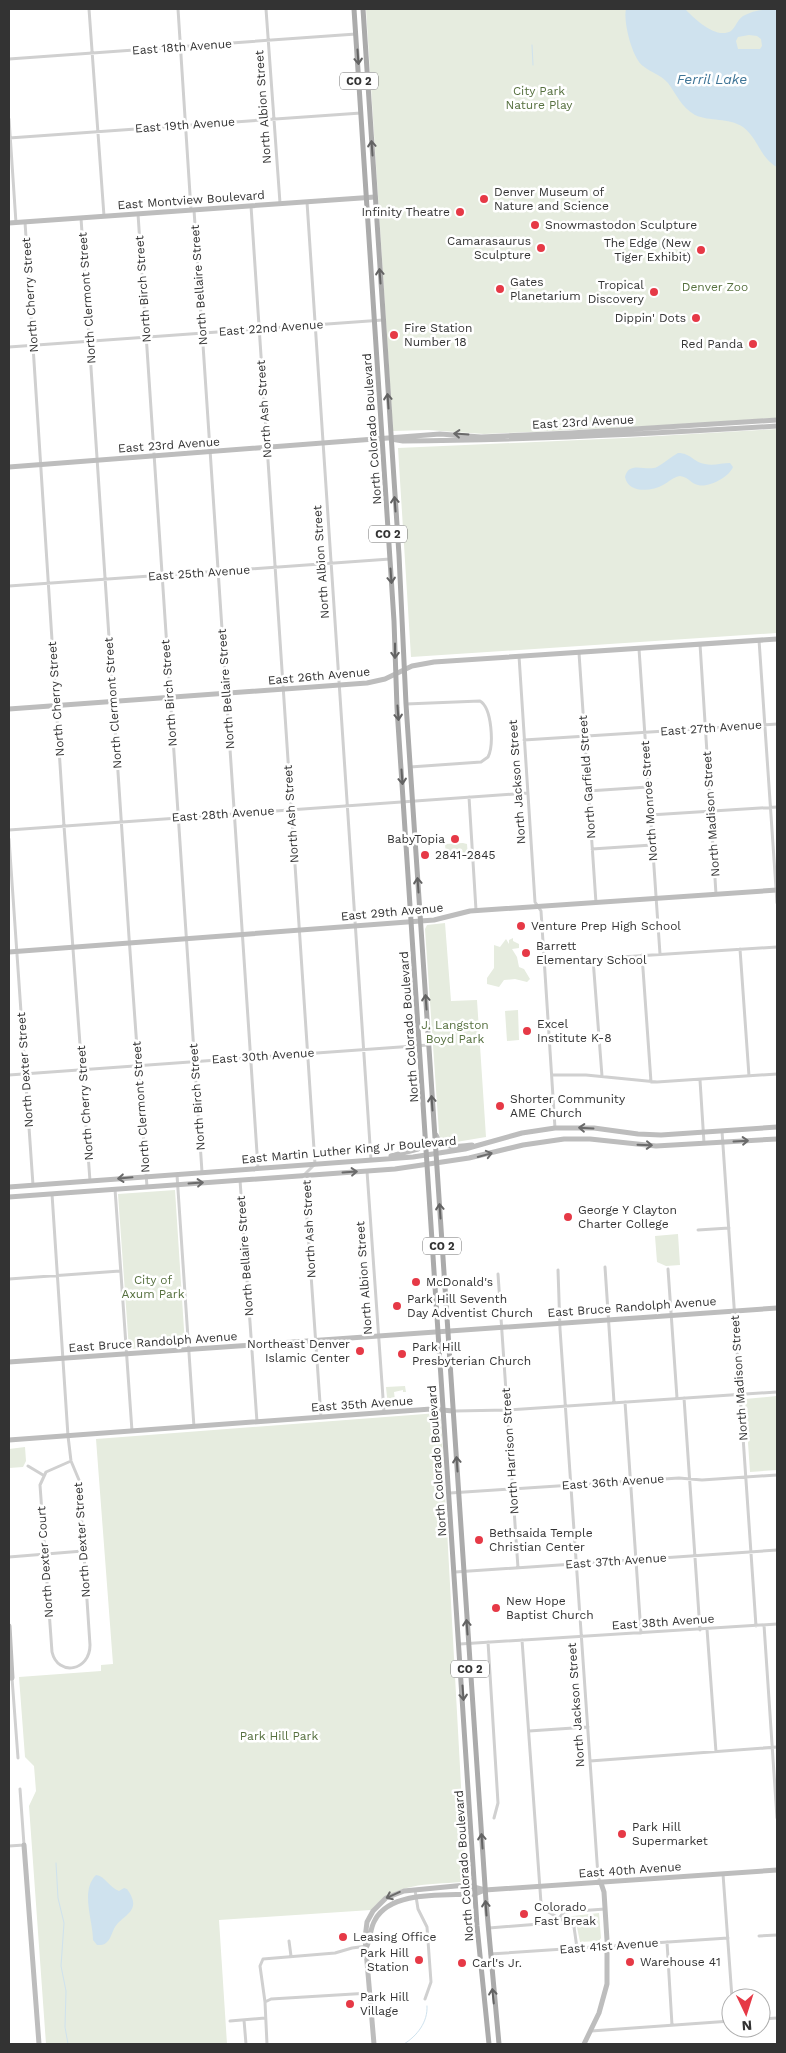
<svg xmlns="http://www.w3.org/2000/svg" width="786" height="2053" font-family="'Work Sans',sans-serif">
<style>
.green{fill:#e6ecdf}
.water{fill:#cfe2ee;fill-rule:evenodd}
.lines{fill:none;stroke-linecap:round;stroke-linejoin:round}
.stream{stroke:#cfe2ee;stroke-width:1}
.street{stroke:#d0d0d0;stroke-width:3}
.secondary{stroke:#bdbdbd;stroke-width:5}
.primary{stroke:#ababab;stroke-width:5}
.oneway{stroke:#636363}
.oneway2{stroke:#6a6a6a}
.poi-dot{fill:#e63946;stroke:#fff;stroke-width:2}
.labels{text-anchor:middle;stroke-width:5;stroke-linejoin:round;paint-order:stroke}
.shield{fill:#fff;stroke:#707070;stroke-width:1}
.shield-label{font-size:11px;font-weight:bold;fill:#333}
.street-label{font-size:12px;fill:#333;stroke:#fff}
.park-label{font-size:12px;fill:#56703f;stroke:#fff}
.poi-label{font-size:12px;fill:#333;stroke:#fff;text-anchor:start}
.water-label{font-size:14px;font-style:italic;fill:#3f7597;stroke:#fff}
</style>
<rect width="100%" height="100%" fill="#fff"/>
<path class="green" d="M366,9h411v409l-142,9 -151,7 -56,-4 -35,1z
M777,429v204l-366,24 -13,-209 226,-10z
M463,843l4,1 1,13 -22,1 -1,-14z
M445,923l6,78 26,-1 9,137 -36,6 -10,-4 -1,-6 -14,-204 2,-4z
M513,938v3l6,3v4l-7,1 5,8 2,10 5,2 6,10 -3,3 -12,-3 -11,1 -5,7 -12,-3v-6l7,-10v-23l6,2 6,-8 3,5v-4z
M518,1010l1,30 -12,1 -2,-30z
M175,1190l10,155 -56,4 -11,-155z
M678,1234l2,31 -14,1 -9,-4 -2,-26z
M405,1386l1,6h-3v-2l-9,2 1,8 10,-1 1,7 -18,1 -2,-20z
M777,1396v74l-27,2 -5,-73z
M438,1413l3,7 25,457 -5,5c-34,3 -66,0 -90,28l-152,10 8,124h-181l-17,-238 7,-15 -2,-25 -9,-9 -6,-80 82,-6v-6l12,-1 -17,-225z
M25,1447l1,14 -3,6 -14,1v-19z
M599,1913l2,25 -2,3 -19,1 -3,-15 -13,-10z"/>
<path class="water" d="M626,9h59c9,9 31,31 46,22 5,-4 6,-11 12,-15 10,-6 23,-7 34,-7v158c-17,-9 -19,-29 -34,-40 -15,-10 -33,-5 -48,-12 -14,-8 -18,-20 -27,-32 -8,-9 -17,-10 -25,-17 -11,-8 -20,-45 -17,-57zM749,35l8,1 4,3 1,7 -2,3h-22l-2,-8 2,-4z
M678,453c13,0 15,9 27,11 8,2 17,-1 25,-1l3,4c-4,10 -24,21 -35,18 -7,-1 -9,-8 -18,-9 -7,1 -11,6 -17,9 -12,7 -35,8 -38,-8 4,-17 21,-5 32,-10 7,-4 14,-10 21,-14z
M96,1875c9,1 13,12 23,16l5,-3 3,1c16,22 -3,25 -12,38 -5,9 -5,19 -18,18l-4,-5c0,-20 -13,-49 3,-65z"/>
<g class="lines">
<path class="stream" d="M532,45l1,20
M56,1863l2,35 6,25 -3,43 5,25 -1,36 3,17
M404,2044c13,-8 24,-22 23,-38"/>
<path class="street" d="M89,9l15,207
M178,9l13,201
M266,9l14,194
M9,59l347,-25
M9,119l7,104
M9,138l352,-25
M307,202l64,958
M251,206l64,958 -11,11 17,242
M194,210l64,958
M138,214l64,958
M81,218l48,719 18,250
M25,222l39,604 26,355
M9,347l374,-27
M9,586l381,-27
M759,640l18,263
M700,644l16,250
M639,649l21,305
M579,653l17,250
M519,656l16,246 6,9 14,217
M406,704l74,-3c12,7 14,44 8,56l-7,5 -71,5
M524,740l253,-16
M588,791l60,-4
M469,797l7,113
M650,815l127,-8
M9,830l519,-37
M9,839l24,346
M592,849l60,-4
M740,949l9,127
M642,955l9,127
M593,959l9,117
M544,962l233,-15
M9,1075l419,-30
M552,1075h34l71,7 120,-8
M700,1080l4,63
M722,1131l34,495
M367,1171l17,241
M177,1175l17,252
M240,1180l17,242
M115,1189l17,242
M52,1194l16,242 3,25 8,19 11,165c0,26 -32,32 -38,7l-12,-167 6,-13 25,-11
M698,1230l31,-2
M605,1267l9,135
M668,1269l9,129
M558,1270l2,59 38,547 2,6
M498,1274l20,294
M9,1279l111,-8
M684,1398l16,232
M625,1402l16,231
M454,1411l54,-1 269,-18
M28,1466l15,9
M450,1493l229,-15 23,2 75,-5
M9,1557l74,-6
M455,1572l322,-22
M764,1625l13,193
M707,1629l9,123
M522,1640l19,263 4,7 29,17 3,21
M488,1642l10,161 -4,15
M460,1644l317,-20
M12,1678l6,80
M529,1731l59,-4
M590,1761l187,-14
M9,1846l15,-1 -4,-56
M723,1874l9,124
M415,1890l3,19 9,18 4,55 -6,17
M489,1928l63,-5 4,-1 8,-10 41,-3
M759,1936l18,-1
M289,1941l2,15
M667,1942l5,83
M490,1954l238,-16
M265,2002l6,-3 99,-6
M761,2019l16,-1
M244,2020l2,24
M230,2021l35,-3
M591,2031l140,-10
M267,2044l-2,-42 -5,-36 3,-7 72,-6 17,-5 15,-2"/>
<path class="secondary" d="M9,223l366,-26
M391,439l12,2c125,-1 249,-7 374,-15
M9,467l431,-33 41,3 90,-4 206,-13
M9,709l358,-26 18,-4 27,-13 22,-4 343,-23
M9,952l425,-32 36,-9 307,-21
M436,1135c6,16 22,11 36,10
M391,1156l27,-7 8,-8
M9,1187l404,-30 52,-8 57,-16 33,-5h39l44,6 23,1 116,-8
M9,1197l386,-28 74,-11 54,-13 41,-6h26l66,7 121,-7
M9,1362l768,-54
M9,1440l422,-31 22,2
M9,1626l3,52h-3
M24,1845l15,199
M367,1946c4,-9 3,-18 8,-26 16,-30 70,-24 100,-26l10,-4
M374,2044l-9,-106 2,-16 6,-11 13,-13 18,-7 62,-6 19,5 292,-20
M584,2044l15,-31 8,-29v-44l-3,-48 -3,-9"/>
<path class="primary" d="M354,9l40,612 3,87 80,1218 12,118
M363,9l36,546 7,149 80,1197 13,143"/>
</g>
<defs><path id="oneway-shaft" d="M-6 0H5M1.5-3L5.5 0L1.5 3" fill="none" stroke-width="1.6" stroke-linecap="round" stroke-linejoin="round" transform="scale(1.25)"/></defs>
<g class="oneway">
<use href="#oneway-shaft" transform="translate(358 57) rotate(86)"/>
<use href="#oneway-shaft" transform="translate(372 148) rotate(-94)"/>
<use href="#oneway-shaft" transform="translate(380 276) rotate(-94)"/>
<use href="#oneway-shaft" transform="translate(388 401) rotate(-94)"/>
<use href="#oneway-shaft" transform="translate(395 504) rotate(-94)"/>
<use href="#oneway-shaft" transform="translate(391 576) rotate(86)"/>
<use href="#oneway-shaft" transform="translate(395 651) rotate(90)"/>
<use href="#oneway-shaft" transform="translate(398 713) rotate(86)"/>
<use href="#oneway-shaft" transform="translate(402 777) rotate(86)"/>
<use href="#oneway-shaft" transform="translate(418 885) rotate(-94)"/>
<use href="#oneway-shaft" transform="translate(426 1002) rotate(-94)"/>
<use href="#oneway-shaft" transform="translate(432 1103) rotate(-94)"/>
<use href="#oneway-shaft" transform="translate(440 1211) rotate(-94)"/>
<use href="#oneway-shaft" transform="translate(457 1464) rotate(-94)"/>
<use href="#oneway-shaft" transform="translate(467 1627) rotate(-94)"/>
<use href="#oneway-shaft" transform="translate(463 1693) rotate(86)"/>
<use href="#oneway-shaft" transform="translate(482 1841) rotate(-94)"/>
<use href="#oneway-shaft" transform="translate(486 1908) rotate(-94)"/>
<use href="#oneway-shaft" transform="translate(493 1996) rotate(-96)"/>
</g>
<g class="oneway2">
<use href="#oneway-shaft" transform="translate(461 434) rotate(-176)"/>
<use href="#oneway-shaft" transform="translate(586 1128) rotate(-177)"/>
<use href="#oneway-shaft" transform="translate(741 1141) rotate(-3)"/>
<use href="#oneway-shaft" transform="translate(645 1145) rotate(2)"/>
<use href="#oneway-shaft" transform="translate(485 1155) rotate(-15)"/>
<use href="#oneway-shaft" transform="translate(350 1172) rotate(-4)"/>
<use href="#oneway-shaft" transform="translate(125 1178) rotate(175)"/>
<use href="#oneway-shaft" transform="translate(196 1183) rotate(-4)"/>
<use href="#oneway-shaft" transform="translate(393 1895) rotate(156)"/>
</g>
<g class="poi-dot">
<circle cx="484" cy="199" r="5"/>
<circle cx="460" cy="212" r="5"/>
<circle cx="535" cy="225" r="5"/>
<circle cx="541" cy="248" r="5"/>
<circle cx="701" cy="250" r="5"/>
<circle cx="500" cy="289" r="5"/>
<circle cx="654" cy="292" r="5"/>
<circle cx="696" cy="318" r="5"/>
<circle cx="394" cy="335" r="5"/>
<circle cx="753" cy="344" r="5"/>
<circle cx="455" cy="839" r="5"/>
<circle cx="425" cy="855" r="5"/>
<circle cx="521" cy="926" r="5"/>
<circle cx="526" cy="953" r="5"/>
<circle cx="527" cy="1031" r="5"/>
<circle cx="500" cy="1106" r="5"/>
<circle cx="568" cy="1217" r="5"/>
<circle cx="416" cy="1282" r="5"/>
<circle cx="397" cy="1306" r="5"/>
<circle cx="360" cy="1351" r="5"/>
<circle cx="402" cy="1354" r="5"/>
<circle cx="479" cy="1540" r="5"/>
<circle cx="496" cy="1608" r="5"/>
<circle cx="622" cy="1834" r="5"/>
<circle cx="524" cy="1914" r="5"/>
<circle cx="343" cy="1937" r="5"/>
<circle cx="419" cy="1960" r="5"/>
<circle cx="630" cy="1962" r="5"/>
<circle cx="462" cy="1963" r="5"/>
<circle cx="350" cy="2004" r="5"/>
</g>
<g class="labels">
<g class="shield">
<rect x="340" y="72.5" width="38" height="17" rx="4"/>
<rect x="369" y="525.5" width="38" height="17" rx="4"/>
<rect x="423" y="1237.5" width="38" height="17" rx="4"/>
<rect x="451" y="1660.5" width="38" height="17" rx="4"/>
</g>
<g class="shield-label">
<text x="359" y="85">CO 2</text>
<text x="388" y="538">CO 2</text>
<text x="442" y="1250">CO 2</text>
<text x="470" y="1673">CO 2</text>
</g>
<g class="street-label">
<text transform="translate(182 47) rotate(-4)" y="4">East 18th Avenue</text>
<text transform="translate(263 107) rotate(-94)" y="4">North Albion Street</text>
<text transform="translate(185 125) rotate(-4)" y="4">East 19th Avenue</text>
<text transform="translate(191 200) rotate(-4)" y="4">East Montview Boulevard</text>
<text transform="translate(199 285) rotate(-94)" y="4">North Bellaire Street</text>
<text transform="translate(143 289) rotate(-94)" y="4">North Birch Street</text>
<text transform="translate(30 295) rotate(-94)" y="4">North Cherry Street</text>
<text transform="translate(87 298) rotate(-94)" y="4">North Clermont Street</text>
<text transform="translate(271 328) rotate(-4)" y="4">East 22nd Avenue</text>
<text transform="translate(264 409) rotate(-94)" y="4">North Ash Street</text>
<text transform="translate(583 422) rotate(-3)" y="4">East 23rd Avenue</text>
<text transform="translate(372 429) rotate(-94)" y="4">North Colorado Boulevard</text>
<text transform="translate(169 445) rotate(-4)" y="4">East 23rd Avenue</text>
<text transform="translate(321 562) rotate(-94)" y="4">North Albion Street</text>
<text transform="translate(199 573) rotate(-4)" y="4">East 25th Avenue</text>
<text transform="translate(319 676) rotate(-5)" y="4">East 26th Avenue</text>
<text transform="translate(226 689) rotate(-94)" y="4">North Bellaire Street</text>
<text transform="translate(169 693) rotate(-94)" y="4">North Birch Street</text>
<text transform="translate(56 699) rotate(-94)" y="4">North Cherry Street</text>
<text transform="translate(113 703) rotate(-94)" y="4">North Clermont Street</text>
<text transform="translate(711 728) rotate(-4)" y="4">East 27th Avenue</text>
<text transform="translate(587 777) rotate(-94)" y="4">North Garfield Street</text>
<text transform="translate(517 782) rotate(-94)" y="4">North Jackson Street</text>
<text transform="translate(649 801) rotate(-94)" y="4">North Monroe Street</text>
<text transform="translate(223 814) rotate(-4)" y="4">East 28th Avenue</text>
<text transform="translate(291 814) rotate(-94)" y="4">North Ash Street</text>
<text transform="translate(711 814) rotate(-94)" y="4">North Madison Street</text>
<text transform="translate(392 912) rotate(-5)" y="4">East 29th Avenue</text>
<text transform="translate(409 1027) rotate(-94)" y="4">North Colorado Boulevard</text>
<text transform="translate(263 1056) rotate(-4)" y="4">East 30th Avenue</text>
<text transform="translate(25 1070) rotate(-94)" y="4">North Dexter Street</text>
<text transform="translate(197 1097) rotate(-94)" y="4">North Birch Street</text>
<text transform="translate(85 1103) rotate(-94)" y="4">North Cherry Street</text>
<text transform="translate(141 1107) rotate(-94)" y="4">North Clermont Street</text>
<text transform="translate(349 1150) rotate(-5)" y="4">East Martin Luther King Jr Boulevard</text>
<text transform="translate(309 1229) rotate(-93)" y="4">North Ash Street</text>
<text transform="translate(245 1256) rotate(-94)" y="4">North Bellaire Street</text>
<text transform="translate(364 1278) rotate(-94)" y="4">North Albion Street</text>
<text transform="translate(632 1307) rotate(-4)" y="4">East Bruce Randolph Avenue</text>
<text transform="translate(153 1342) rotate(-4)" y="4">East Bruce Randolph Avenue</text>
<text transform="translate(739 1378) rotate(-94)" y="4">North Madison Street</text>
<text transform="translate(362 1404) rotate(-4)" y="4">East 35th Avenue</text>
<text transform="translate(510 1451) rotate(-94)" y="4">North Harrison Street</text>
<text transform="translate(437 1461) rotate(-94)" y="4">North Colorado Boulevard</text>
<text transform="translate(613 1482) rotate(-4)" y="4">East 36th Avenue</text>
<text transform="translate(82 1540) rotate(-94)" y="4">North Dexter Street</text>
<text transform="translate(616 1561) rotate(-4)" y="4">East 37th Avenue</text>
<text transform="translate(45 1562) rotate(-94)" y="4">North Dexter Court</text>
<text transform="translate(663 1622) rotate(-4)" y="4">East 38th Avenue</text>
<text transform="translate(576 1705) rotate(-94)" y="4">North Jackson Street</text>
<text transform="translate(464 1866) rotate(-94)" y="4">North Colorado Boulevard</text>
<text transform="translate(630 1870) rotate(-4)" y="4">East 40th Avenue</text>
<text transform="translate(609 1946) rotate(-4)" y="4">East 41st Avenue</text>
</g>
<g class="park-label">
<text x="539" y="95">City Park<tspan x="539" dy="14">Nature Play</tspan></text>
<text x="715" y="291">Denver Zoo</text>
<text x="455" y="1029">J. Langston<tspan x="455" dy="14">Boyd Park</tspan></text>
<text x="153" y="1284">City of<tspan x="153" dy="14">Axum Park</tspan></text>
<text x="279" y="1740">Park Hill Park</text>
</g>
<g class="poi-label">
<text x="494" y="196">Denver Museum of<tspan x="494" dy="14">Nature and Science</tspan></text>
<text x="450" y="216" text-anchor="end">Infinity Theatre</text>
<text x="545" y="229">Snowmastodon Sculpture</text>
<text x="531" y="245" text-anchor="end">Camarasaurus<tspan x="531" dy="14">Sculpture</tspan></text>
<text x="691" y="247" text-anchor="end">The Edge (New<tspan x="691" dy="14">Tiger Exhibit)</tspan></text>
<text x="510" y="286">Gates<tspan x="510" dy="14">Planetarium</tspan></text>
<text x="644" y="289" text-anchor="end">Tropical<tspan x="644" dy="14">Discovery</tspan></text>
<text x="686" y="322" text-anchor="end">Dippin' Dots</text>
<text x="404" y="332">Fire Station<tspan x="404" dy="14">Number 18</tspan></text>
<text x="743" y="348" text-anchor="end">Red Panda</text>
<text x="445" y="843" text-anchor="end">BabyTopia</text>
<text x="435" y="859">2841-2845</text>
<text x="531" y="930">Venture Prep High School</text>
<text x="536" y="950">Barrett<tspan x="536" dy="14">Elementary School</tspan></text>
<text x="537" y="1028">Excel<tspan x="537" dy="14">Institute K-8</tspan></text>
<text x="510" y="1103">Shorter Community<tspan x="510" dy="14">AME Church</tspan></text>
<text x="578" y="1214">George Y Clayton<tspan x="578" dy="14">Charter College</tspan></text>
<text x="426" y="1286">McDonald's</text>
<text x="407" y="1303">Park Hill Seventh<tspan x="407" dy="14">Day Adventist Church</tspan></text>
<text x="350" y="1348" text-anchor="end">Northeast Denver<tspan x="350" dy="14">Islamic Center</tspan></text>
<text x="412" y="1351">Park Hill<tspan x="412" dy="14">Presbyterian Church</tspan></text>
<text x="489" y="1537">Bethsaida Temple<tspan x="489" dy="14">Christian Center</tspan></text>
<text x="506" y="1605">New Hope<tspan x="506" dy="14">Baptist Church</tspan></text>
<text x="632" y="1831">Park Hill<tspan x="632" dy="14">Supermarket</tspan></text>
<text x="534" y="1911">Colorado<tspan x="534" dy="14">Fast Break</tspan></text>
<text x="353" y="1941">Leasing Office</text>
<text x="409" y="1957" text-anchor="end">Park Hill<tspan x="409" dy="14">Station</tspan></text>
<text x="640" y="1966">Warehouse 41</text>
<text x="472" y="1967">Carl's Jr.</text>
<text x="360" y="2001">Park Hill<tspan x="360" dy="14">Village</tspan></text>
</g>
<g class="water-label">
<text x="712" y="84">Ferril Lake</text>
</g>
</g>
<rect width="786" height="2053" fill="none" stroke="#333333" stroke-width="20"/>
<g transform="translate(746 2013) rotate(176)"><circle r="24" fill="#ffffff" stroke="#adadad"/>
<path d="M0-4L9 19L0 12L-9 19Z" fill="#e63946"/>
<text y="-8" font-size="14" font-weight="bold" text-anchor="middle" fill="#333333">N</text>
</g>
</svg>
